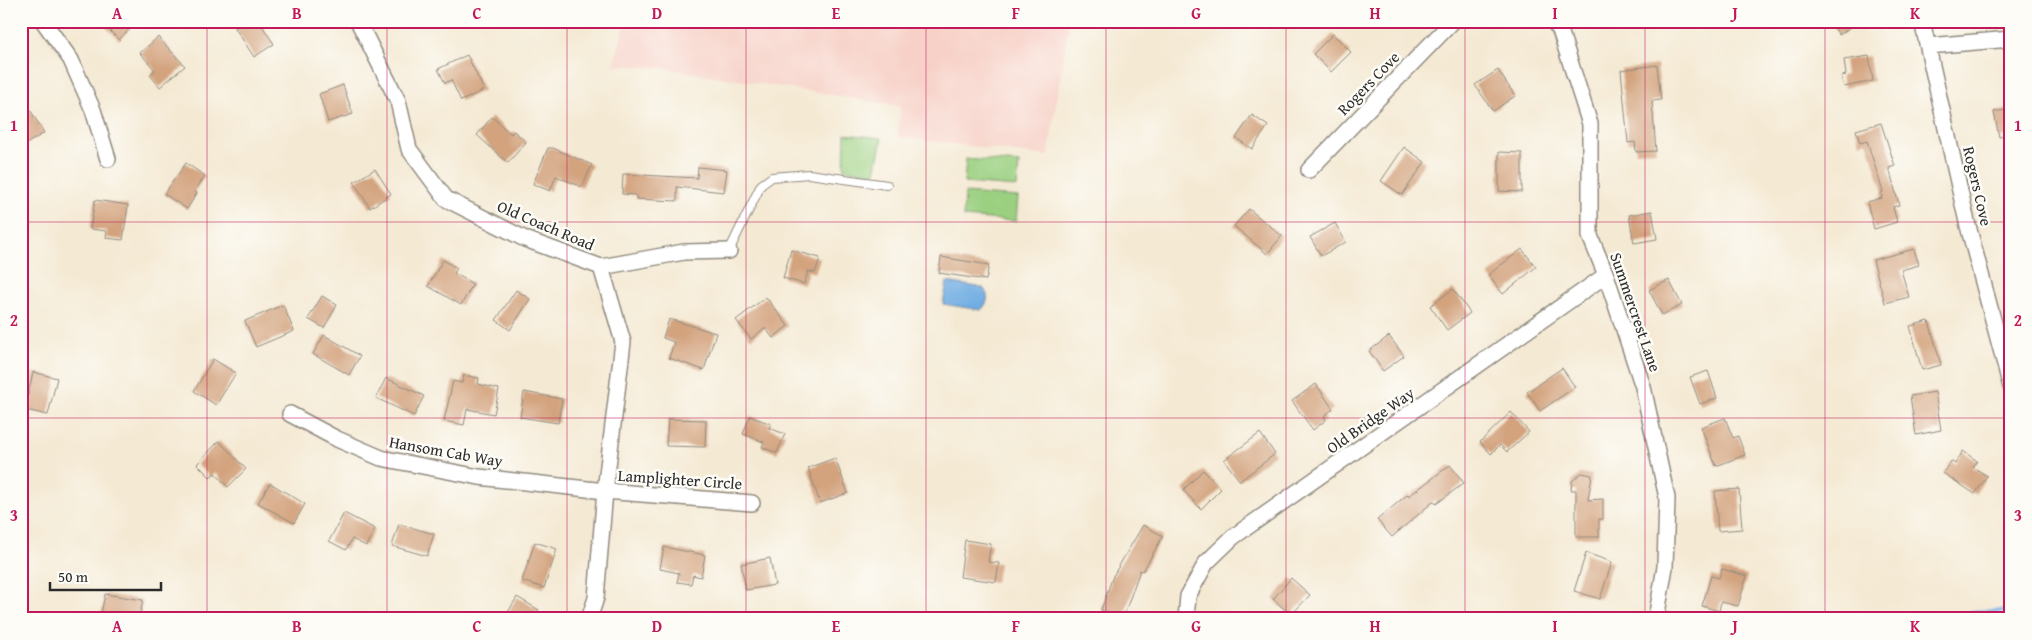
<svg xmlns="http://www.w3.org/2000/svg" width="2032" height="640" font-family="'Gentium Book Plus',serif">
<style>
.built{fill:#f7d1c8}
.green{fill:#9bd081;stroke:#637e56}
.water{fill:#72aee3;stroke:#4e6c87}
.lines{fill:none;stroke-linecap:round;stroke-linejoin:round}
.stream{stroke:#72aee3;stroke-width:4.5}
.building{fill:#d3a37e}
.lane-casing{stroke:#908a7f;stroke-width:10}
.street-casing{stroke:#908a7f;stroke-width:18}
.lane{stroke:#fff;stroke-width:8}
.street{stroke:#fff;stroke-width:15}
.grid{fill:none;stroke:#c2185b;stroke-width:1;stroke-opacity:0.55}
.labels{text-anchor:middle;stroke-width:5;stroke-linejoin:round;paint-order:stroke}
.street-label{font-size:16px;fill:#2b2b2b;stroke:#fdfcf7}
.neatline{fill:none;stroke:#c2185b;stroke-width:2}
.grid-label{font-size:16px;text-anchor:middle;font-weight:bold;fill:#c2185b}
</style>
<rect width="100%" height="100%" fill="#fdfcf7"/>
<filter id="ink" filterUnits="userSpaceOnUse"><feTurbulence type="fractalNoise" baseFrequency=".02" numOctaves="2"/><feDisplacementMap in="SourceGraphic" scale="10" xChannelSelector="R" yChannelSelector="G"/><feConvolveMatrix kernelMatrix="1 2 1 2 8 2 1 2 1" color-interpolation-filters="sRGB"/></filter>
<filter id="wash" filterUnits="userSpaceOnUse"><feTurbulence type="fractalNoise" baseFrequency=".0096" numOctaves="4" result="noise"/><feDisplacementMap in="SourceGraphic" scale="20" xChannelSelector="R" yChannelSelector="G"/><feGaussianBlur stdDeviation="1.12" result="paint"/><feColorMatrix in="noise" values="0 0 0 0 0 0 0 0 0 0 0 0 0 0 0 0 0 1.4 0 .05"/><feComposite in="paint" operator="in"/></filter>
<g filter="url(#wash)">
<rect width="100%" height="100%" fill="#f4e9d3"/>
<path class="built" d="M625,21h444l-21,135 -150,-19 2,-31 -237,-38 -49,-3z"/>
<path class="green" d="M845,134l37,4 -7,35 -31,-4z
M966,159l53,4 -2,24 -53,-4z
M965,193l53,4 -2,24 -53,-4z"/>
<path class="water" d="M947,282l36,6c7,8 5,15 -2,22l-38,-6z"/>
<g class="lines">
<path class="stream" d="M1926,619l49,-7 36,-1"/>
</g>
<g id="blocks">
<path class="building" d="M100,21h37l-18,19z
M244,21h15l15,23 -20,13 -19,-29z
M1830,21h30l-21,14z
M1333,34l18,18 -20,20 -18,-18z
M158,37l27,29 -25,21 -10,-12 5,-5 -15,-17z
M467,55l17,35 -23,11 -10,-21 -6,3 -7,-14z
M1869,56l4,25 -29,6 -3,-11 5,-1 -2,-15z
M1657,65l4,35 -9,1 4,50 -20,1 -1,-10 -7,1 -7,-73z
M1498,70l17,26 -22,15 -18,-26z
M343,85l10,29 -25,8 -9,-28z
M29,108l15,25 -23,14v-34z
M2011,109v26l-12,2 -5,-25z
M1252,115l16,11 -16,23 -16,-11z
M492,117l19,17 3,-3 12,11 -18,21 -31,-28z
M1881,123l14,43 -6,2 10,37 -6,2 4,15 -23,7 -7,-27 15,-4 -1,-5 2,-1 -16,-51 -7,2 -4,-13z
M1404,147l21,15 -23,33 -21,-14z
M548,148h5l39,17 -10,22 -26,-11 -6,15 -17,-7z
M1499,152l23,1v39l-23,-1z
M186,163l19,13 -11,16 3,1 -10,16 -23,-15z
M698,167l29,3 -3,22 -47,-5v14l-41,-2v-4l-14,-1 1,-20 74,4z
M375,169l16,25 -21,14 -16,-26z
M95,200l33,5 -5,35 -17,-2 1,-7 -17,-2z
M1249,209l33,27 -15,18 -33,-28z
M1652,211l5,28 -23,4 -5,-28z
M1335,223l11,19 -25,14 -11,-19z
M1522,249l14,18 -33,27 -15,-19z
M1914,249l5,16 -18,5 8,27 -24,6 -12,-43z
M791,250l29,8 -5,15 -7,-2 -4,13 -21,-6z
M941,257l48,8 -3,15 -47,-7z
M443,260l14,8 -3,5 19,11 -12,21 -33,-19z
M1669,280l13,25 -20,10 -13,-25z
M1453,289l17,24 -23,17 -17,-24z
M516,290l14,9 -20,31 -14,-10z
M322,296l15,9 -13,23 -16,-9z
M766,297l22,29 -15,12 -8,-10 -14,11 -15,-19z
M283,305l11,26 -38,16 -11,-26z
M669,319l47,14 -12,37 -35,-12 5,-16 -11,-4z
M1929,321l12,44 -19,5 -12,-44z
M324,335l36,21 -11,19 -36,-21z
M1389,336l15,20 -21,15 -14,-20z
M213,359l23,14 -20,32 -22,-14z
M1562,368l13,19 -35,24 -13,-19z
M1708,371l9,27 -17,6 -10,-27z
M33,372l24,6 -9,37 -27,-6 2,-15 5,1z
M464,375l15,3 -1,6 21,5 -5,25 -27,-5 -3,16 -20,-4 9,-40 9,2z
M386,378l38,18 -10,20 -38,-18z
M1316,384l17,25 -9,7 2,4 -13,10 -21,-29z
M524,392l38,7 -4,24 -38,-6z
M1935,392l6,38 -25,5 -6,-39z
M1511,412l18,20 -22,20 -7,-7 -9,9 -11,-12z
M750,416l21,8 -2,4 16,6 -8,19 -15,-6 2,-5 -21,-8z
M1725,418l8,20 5,-2 7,19 -29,11 -15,-39z
M668,419l38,1 -1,27 -39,-1z
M1260,433l15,21 -35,27 -16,-21z
M219,441l27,28 -18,18 -13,-14 -5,4 -13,-13z
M1963,451l14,10 -4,6 14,9 -12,18 -32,-21 8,-12 4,3z
M835,458l13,35 -28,10 -12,-35z
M1450,465l14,18 -28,21 -2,-3 -42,36 -15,-17 31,-26 1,2z
M1203,470l18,19 -20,20 -18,-19z
M1581,473l11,2 -4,25 15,-1v20h-4v18h-23v-47h-5l1,-9z
M270,483l35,21 -11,19 -36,-20z
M1739,489l3,40 -24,2 -3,-40z
M344,513l31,16 -9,17 -14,-7 -6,11 -17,-9z
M399,524l35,10 -7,22 -35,-10z
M1143,525l20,11 -20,35 -3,-1 -17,48 -22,-8 12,-34z
M965,540l26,4 -3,18 11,1 -3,19 -36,-5z
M535,542l22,7 -13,39 -22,-7z
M664,547l41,8 -4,22 -8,-2 -2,9 -14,-2 2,-9 -19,-4z
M1586,553l26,9 -12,37 -26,-8z
M770,558l5,27 -29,5 -5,-26z
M1722,569l25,7 -9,30 -17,-4 -2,9 -17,-5 9,-30 8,2z
M1291,578l19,17 -19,20 -18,-16z
M105,594l38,6 -4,19h-39z
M517,597l22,13 -6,9h-29z"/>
</g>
</g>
<g filter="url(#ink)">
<use href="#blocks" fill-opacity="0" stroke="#908a7f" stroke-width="1"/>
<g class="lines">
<defs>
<path id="lane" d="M729,251l32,-66 11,-8 37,-3 78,11"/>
<path id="street" d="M43,21l28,39 22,50 15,49
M358,21l40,80 11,48 37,50 79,40 76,28
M1553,21l7,9 30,94v112l16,39 37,112 24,111 -2,69 -9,52
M1922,21l45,201 44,165
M1928,46l83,-7
M1309,170l144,-149
M601,267l83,-15 45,-1
M290,414l47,25 44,19 98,19 126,14 147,12
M589,619l7,-21 9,-107 18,-149 -22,-75
M1186,619l2,-23 18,-33 27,-26 373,-262"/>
</defs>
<use href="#lane" class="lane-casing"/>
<use href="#street" class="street-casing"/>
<use href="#lane" class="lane"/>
<use href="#street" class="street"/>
</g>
</g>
<path class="grid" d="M207,21v598M387,21v598M567,21v598M746,21v598M926,21v598M1106,21v598M1286,21v598M1465,21v598M1645,21v598M1825,21v598M21,222h1990M21,418h1990"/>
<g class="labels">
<g class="street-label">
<text transform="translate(1368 83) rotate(-46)" y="6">Rogers Cove</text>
<text transform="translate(1978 186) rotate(77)" y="6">Rogers Cove</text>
<text transform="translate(546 225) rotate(23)" y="6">Old Coach Road</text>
<text transform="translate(1636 312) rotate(71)" y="6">Summercrest Lane</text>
<text transform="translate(1370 420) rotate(-35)" y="6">Old Bridge Way</text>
<text transform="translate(446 451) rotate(10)" y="6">Hansom Cab Way</text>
<text transform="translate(680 479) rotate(4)" y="6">Lamplighter Circle</text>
</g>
</g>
<rect width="2032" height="640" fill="none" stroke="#fdfcf7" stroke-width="55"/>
<path d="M50 582v8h111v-8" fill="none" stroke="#2b2b2b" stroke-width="2.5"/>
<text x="58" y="582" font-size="15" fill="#2b2b2b" stroke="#fdfcf7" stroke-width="4" paint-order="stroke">50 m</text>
<rect x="28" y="28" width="1976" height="584" class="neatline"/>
<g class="grid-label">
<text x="117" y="19">A</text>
<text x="297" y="19">B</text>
<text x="477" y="19">C</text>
<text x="657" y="19">D</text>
<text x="836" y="19">E</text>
<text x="1016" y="19">F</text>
<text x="1196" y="19">G</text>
<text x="1375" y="19">H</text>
<text x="1555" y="19">I</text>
<text x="1735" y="19">J</text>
<text x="1915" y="19">K</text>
<text x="14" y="131">1</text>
<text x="2018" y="131">1</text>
<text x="14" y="326">2</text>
<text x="2018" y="326">2</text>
<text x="14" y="521">3</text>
<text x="2018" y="521">3</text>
<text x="117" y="632">A</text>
<text x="297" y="632">B</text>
<text x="477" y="632">C</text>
<text x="657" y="632">D</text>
<text x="836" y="632">E</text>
<text x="1016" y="632">F</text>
<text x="1196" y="632">G</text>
<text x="1375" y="632">H</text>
<text x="1555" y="632">I</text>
<text x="1735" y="632">J</text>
<text x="1915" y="632">K</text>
</g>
</svg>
